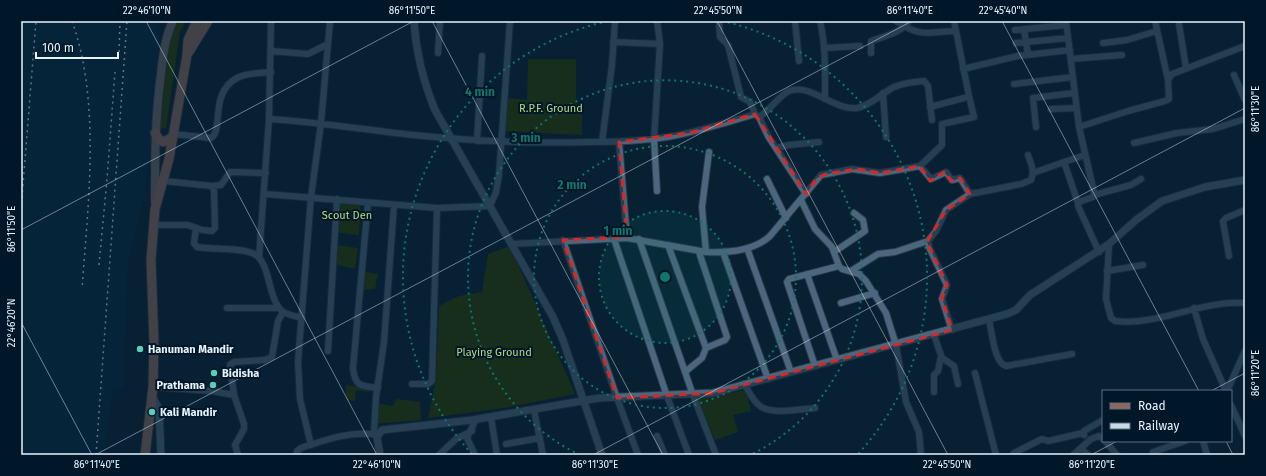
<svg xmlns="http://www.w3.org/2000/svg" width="1266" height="476" font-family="'Fira Sans',sans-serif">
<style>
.built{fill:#062840}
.green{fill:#2b3e03}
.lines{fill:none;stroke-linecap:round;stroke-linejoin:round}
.minor-casing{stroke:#2e3848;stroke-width:8}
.tertiary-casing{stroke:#2e3848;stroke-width:9}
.secondary-casing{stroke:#2e3848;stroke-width:10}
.primary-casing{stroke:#2e3848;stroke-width:11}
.minor{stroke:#4b677d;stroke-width:6}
.tertiary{stroke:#4b677d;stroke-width:7}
.secondary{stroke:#6b686e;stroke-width:8}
.primary{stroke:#8b6960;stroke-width:9}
.rail{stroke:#cbd9e4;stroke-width:1.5;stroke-dasharray:2 4;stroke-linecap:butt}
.marked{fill:none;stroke:#d62828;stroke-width:3;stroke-dasharray:8 5;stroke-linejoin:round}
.ticks{fill:none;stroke:#e7f4fe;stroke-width:1;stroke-opacity:0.45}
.ring{fill:none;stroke:#0f766e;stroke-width:2;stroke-dasharray:2 4}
.poi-dot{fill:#5acebd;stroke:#001729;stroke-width:1.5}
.labels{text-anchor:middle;stroke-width:4;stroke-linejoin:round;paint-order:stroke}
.park-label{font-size:11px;fill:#b3d97e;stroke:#001729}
.poi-label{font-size:11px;font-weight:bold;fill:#e7f4fe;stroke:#001729;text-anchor:start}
.centre{fill:#0f766e;stroke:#001729;stroke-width:2}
.ring-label{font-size:12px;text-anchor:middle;font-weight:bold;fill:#0f766e;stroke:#001729;stroke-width:4;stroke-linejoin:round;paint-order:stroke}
.neatline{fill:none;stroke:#e7f4fe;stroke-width:1.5}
.ticks-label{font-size:10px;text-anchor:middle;fill:#e7f4fe}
</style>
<rect width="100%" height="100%" fill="#072133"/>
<path class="built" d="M21,21h139l-7,105 -8,65 -18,78 -3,118 -12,4 -7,64h-84z"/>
<path class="green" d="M179,21h7l-6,11 -14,96 -5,1 -2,-3 11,-92z
M528,59h48v45l6,1v30l-78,-4 2,-33 21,2z
M335,197l26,2 -2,36 -27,-3z
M336,245l22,3 -3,21 -22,-5z
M510,246l65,148 -71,14 -76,10 8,-38 3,-74 20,-10 23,-4 6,-38z
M359,271l19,3 -3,15 -17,1z
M346,385l24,3 -1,4 -13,-2 -1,11 -9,-1z
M746,390l5,21 -18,4 5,17 -23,8 -17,-41z
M396,399l24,3 1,18 -48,4 1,-21 19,3z"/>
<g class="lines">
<defs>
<path id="minor" d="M719,21l1,16 8,8 13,52 9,5 5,12 4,3 9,19 38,58
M795,21l4,40
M820,21c6,25 5,52 5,78
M896,21c25,17 32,11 59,10
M1066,21l13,106
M1155,21l13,59
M1179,24l7,44
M1024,29l4,26
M1015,30l51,-5
M613,42l47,2
M1016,43l52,-5
M1103,43l24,-3 30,-9
M824,48l36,-2
M271,51l37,3 20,-10
M438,53l2,-32
M871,53v-12c14,-5 30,-8 38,-20
M1071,59l51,-4
M963,69l55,-13 52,-6
M1234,75l11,25
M1014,84l59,-7
M883,93l3,44
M930,107l34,-9 5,-2 -15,-75
M1051,109l25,-1
M759,117c10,-6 21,-22 30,-26 23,-8 45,20 68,17 13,-2 25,-15 37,-21 9,-4 19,-5 30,-6l4,5 4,34
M269,119c49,3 96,11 144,16 59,6 117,9 176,7 26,0 52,-1 78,-5 30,-5 59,-14 88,-23
M1036,127l-3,-29 41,-5
M173,134l38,4c13,-8 -2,-45 26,-60 9,-5 23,-5 34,-6
M477,141l5,-85
M602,142l10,-77 3,-44
M619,142l8,96
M1134,143l43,-10 36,-4 32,-10
M776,148l13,-3 30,-3
M1064,162l21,-7
M920,166l22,-21v-21l32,-7 -5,-21
M1033,173l31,-11 14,41
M767,179l19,39
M212,186l9,-1 9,-13 36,1
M657,191l-3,-52 6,-95 -3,-23
M265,194l172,14 53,-2 6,-14 3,-17 11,-154
M970,194l51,-10 10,-4c4,-9 0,-16 -3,-25
M1094,195l37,-10 10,-6
M801,200l14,29 17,18 7,19 3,3 17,5 7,7 20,32 10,32 10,57 13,30 2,23
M368,203l-15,165c2,19 8,18 25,20
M154,225h34l14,5 10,1 3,-3 -1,-37 -2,-5 -48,-5
M196,228l-2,15 3,4c15,3 45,0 57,7 17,8 13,44 28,57 5,4 13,5 20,7
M614,239l53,157 22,59
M639,239l54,156 23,60
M563,240l54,158 21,57
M511,244l116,-6 79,14c22,1 48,-1 64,-16l51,-61 31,-6 28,4 40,-7 11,13 15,-7 6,8 8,-2 10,16 -24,16 -10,21 -8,10 1,6 18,38 -5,14 10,31
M1109,244l-3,55 5,19 4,3c44,5 85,-21 130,-18
M668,245l38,103 -4,10 -17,14
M747,248l44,124
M699,252l28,85 -2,3 -19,8
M706,252l-4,-45 7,-55
M723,252l45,127
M834,252l31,-21 -2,-11 -9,-7
M1099,252l-21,-46 1,-4 14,-5 1,-5 -15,-65 49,-16 37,-10 4,-2 -1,-19 4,-6 73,-28
M1229,256l-6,-35 3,-3 19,-8
M259,257l10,-138 2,-98
M851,271l27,-17 17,-2 33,-11
M1107,271l36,-6
M807,274l30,86
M841,303l34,-10
M227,308h52
M1194,308l9,31 23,52
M989,320c3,12 5,43 17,46l66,-12
M934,335l8,23 12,8 4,18
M328,351l9,-152
M815,366l-28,-84 2,-3 50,-13
M975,373l21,82
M412,384h16l4,-3 5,-173
M745,385c4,7 8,16 15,21 11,9 41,3 55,2
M153,387l59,4 22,4 10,29v5l-9,16 3,10
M1227,391l18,-40
M934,392v-17l4,-4 3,-15
M234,395l-4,-30 4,-3 31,-2 7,-3 6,-36 5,-9
M1231,405l14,31
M534,410l9,45
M491,417l6,38
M374,434l2,-37 8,-55 10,-137
M1084,435v-4l19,-11
M657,436l8,19
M1105,441l12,14
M1203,441l4,14
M506,444l34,-6
M311,445l-11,-46 -2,-37 13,-165 10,-74 9,-102
M1081,448l7,7
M1153,452l32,-11
M1014,453l28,-14 6,2 35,-8
M296,455l1,-4 4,-3c24,-8 51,-18 77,-13
M439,455l17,-16 16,-8
M475,455l-8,-17 9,-19
M1073,455l18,-16 8,-3 4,3"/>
<path id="tertiary" d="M414,21c2,31 9,60 21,89l118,207 10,23 39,115
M151,394l8,15 2,46
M380,455l-3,-18 5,-7 90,-10 127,-22 114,-5 294,-79 9,-4 14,-15 79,-51 27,-24 26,-19 43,-14 40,-7"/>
<path id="secondary" d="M155,202c0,-43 0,-85 6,-128 2,-19 4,-36 12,-53"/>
<path id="primary" d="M189,52l19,-31
M155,133l4,6 4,3 10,-5
M145,455l8,-68 1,-44 -3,-83 4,-51 14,-50 18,-104 1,-15 9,-19"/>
</defs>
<use href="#minor" class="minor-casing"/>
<use href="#tertiary" class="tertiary-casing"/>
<use href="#secondary" class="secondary-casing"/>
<use href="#primary" class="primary-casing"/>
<use href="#minor" class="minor"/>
<use href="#tertiary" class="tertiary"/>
<use href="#secondary" class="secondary"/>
<use href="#primary" class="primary"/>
<path class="rail" d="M72,21c29,81 16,183 10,268
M119,52l1,-31
M21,210l15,-189
M99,265l8,-86 8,-107
M96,455l31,-434"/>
</g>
<path d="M0 0H1266V476H0ZM755,114l51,80 11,-16 9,-4 31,-5 23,4 40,-7 10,15 14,-9 8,9 8,-3 10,16 -24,16 -19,32 20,43 -5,13 10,32 -239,63 -96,5 -54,-158 64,-3 -8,-95 70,-9z" fill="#072133" fill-opacity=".55" fill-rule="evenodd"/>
<path class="marked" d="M755,114l51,80 11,-16 9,-4 31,-5 23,4 40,-7 10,15 14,-9 8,9 8,-3 10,16 -24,16 -19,32 20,43 -5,13 10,32 -239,63 -96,5 -54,-158 64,-3 -8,-95 70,-9z"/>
<path class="ticks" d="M146,21l231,434M432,21l231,434M717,21l231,434M1002,21l197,370M21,230l393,-209M21,322l71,133M1211,391l34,-18M1226,441l7,14M95,455l817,-434M593,455l652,-347M1091,455l26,-14"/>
<circle cx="665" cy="277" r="66" fill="#0f766e" fill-opacity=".12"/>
<g class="ring">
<circle cx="665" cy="277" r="66"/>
<circle cx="665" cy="277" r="131"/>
<path d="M580 455A197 197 0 1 1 750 455"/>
<path d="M472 454A262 262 0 0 1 608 21M722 21A262 262 0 0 1 858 454"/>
</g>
<g class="poi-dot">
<circle cx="140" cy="349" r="4"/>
<circle cx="214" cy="373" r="4"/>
<circle cx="213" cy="385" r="4"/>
<circle cx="152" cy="412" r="4"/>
</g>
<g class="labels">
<g class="park-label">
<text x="551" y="112">R.P.F. Ground</text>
<text x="347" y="219">Scout Den</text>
<text x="494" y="356">Playing Ground</text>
</g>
<g class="poi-label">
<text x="148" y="353">Hanuman Mandir</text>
<text x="222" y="377">Bidisha</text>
<text x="205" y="389" text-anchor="end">Prathama</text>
<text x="160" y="416">Kali Mandir</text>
</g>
</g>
<circle cx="665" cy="277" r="6" class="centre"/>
<g class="ring-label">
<text x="480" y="96">4 min</text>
<text x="526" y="142">3 min</text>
<text x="572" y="189">2 min</text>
<text x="618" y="235">1 min</text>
</g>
<rect width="1266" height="476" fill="none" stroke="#001729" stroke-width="44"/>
<rect x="1102" y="390" width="130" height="52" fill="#001729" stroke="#5c6f7e"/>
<rect x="1110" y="403" width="20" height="6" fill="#8b6960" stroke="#5c6f7e"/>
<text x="1138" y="410" font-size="12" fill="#e7f4fe">Road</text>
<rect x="1110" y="423" width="20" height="6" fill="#cbd9e4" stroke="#5c6f7e"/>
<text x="1138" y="430" font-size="12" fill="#e7f4fe">Railway</text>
<path d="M36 52v6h82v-6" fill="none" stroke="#e7f4fe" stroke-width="2"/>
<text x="42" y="52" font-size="12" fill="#e7f4fe" stroke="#001729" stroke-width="3" paint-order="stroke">100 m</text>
<rect x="22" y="22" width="1222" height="432" class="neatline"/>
<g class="ticks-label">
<text x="147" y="14">22°46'10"N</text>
<text x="412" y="14">86°11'50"E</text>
<text x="718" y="14">22°45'50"N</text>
<text x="910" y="14">86°11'40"E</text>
<text x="1003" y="14">22°45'40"N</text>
<text transform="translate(1255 109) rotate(-90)" y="4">86°11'30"E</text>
<text transform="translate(11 229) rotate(-90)" y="4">86°11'50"E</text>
<text transform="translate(11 323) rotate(-90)" y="4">22°46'20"N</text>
<text transform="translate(1255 373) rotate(-90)" y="4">86°11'20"E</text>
<text x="97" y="468">86°11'40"E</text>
<text x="377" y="468">22°46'10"N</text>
<text x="595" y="468">86°11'30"E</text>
<text x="947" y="468">22°45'50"N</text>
<text x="1092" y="468">86°11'20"E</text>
</g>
</svg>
